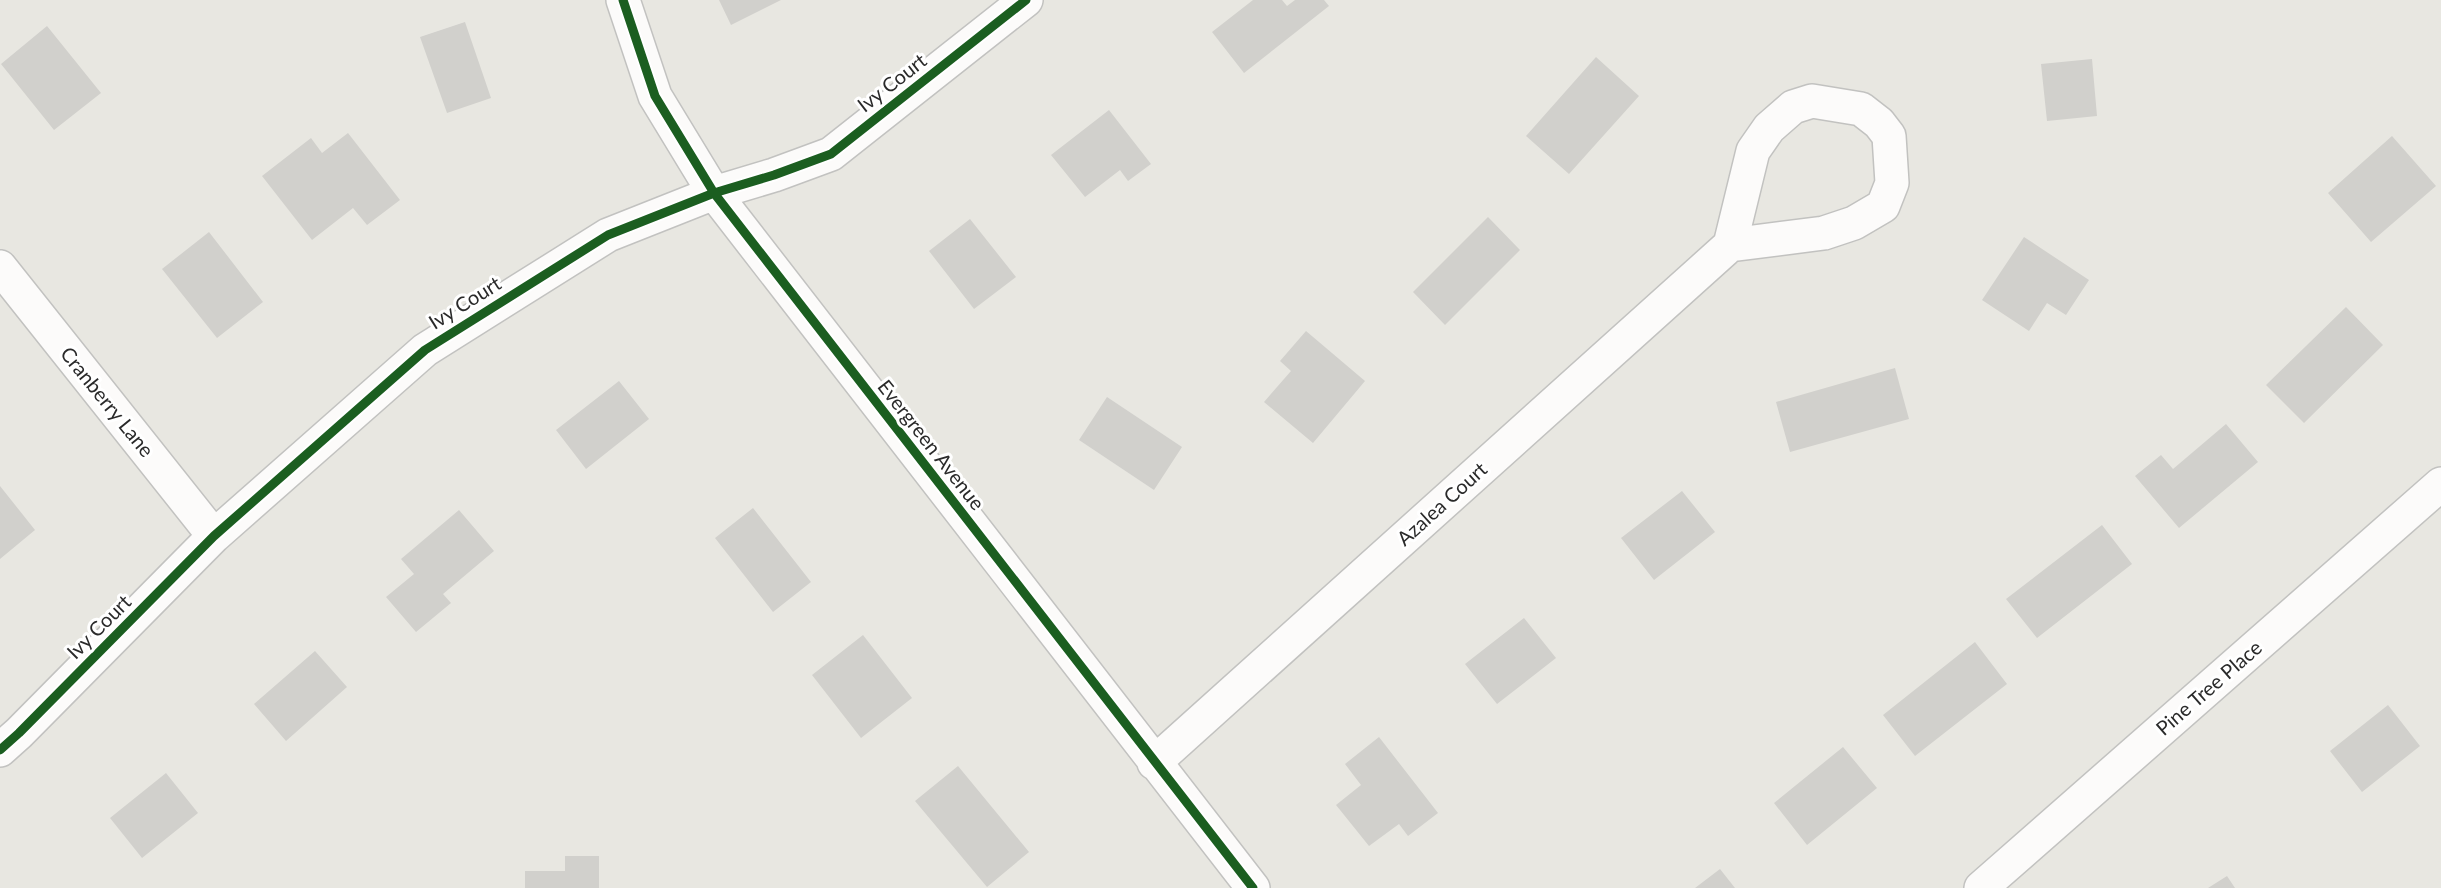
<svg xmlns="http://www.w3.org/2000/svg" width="2441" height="888" font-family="Lato,sans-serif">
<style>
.building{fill:#d1d0cc}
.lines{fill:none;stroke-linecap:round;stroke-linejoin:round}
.minor-casing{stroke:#c2c2c0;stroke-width:36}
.minor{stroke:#fcfbfa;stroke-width:33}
.cycleway-casing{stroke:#fff;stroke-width:13}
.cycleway{stroke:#1b5e20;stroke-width:9}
.labels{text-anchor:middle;stroke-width:6;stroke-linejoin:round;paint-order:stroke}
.street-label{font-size:20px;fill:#2a2a2a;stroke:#fff}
</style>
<rect width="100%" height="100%" fill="#e8e7e1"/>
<path class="building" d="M719,0h62l-50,25z
M1253,0h29l5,6 8,-6h29l5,6 -85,67 -32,-41z
M465,22l26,76 -44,15 -27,-76z
M47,26l54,67 -47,37 -53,-66z
M1596,57l43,39 -70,78 -43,-38z
M2092,59l5,57 -50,5 -6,-57z
M1109,110l42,54 -23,17 -8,-11 -35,27 -34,-42z
M348,133l52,67 -33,25 -14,-17 -41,32 -50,-64 49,-38 11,15z
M2392,136l44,50 -65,56 -43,-49z
M1488,217l32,33 -75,75 -32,-33z
M970,219l46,58 -42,32 -45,-58z
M209,232l54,70 -46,36 -55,-69z
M2024,237l65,43 -23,35 -19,-12 -18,28 -47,-31z
M2346,307l37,38 -79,78 -38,-38z
M1306,331l59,50 -52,62 -49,-41 27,-31 -11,-10z
M1895,368l14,51 -119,33 -14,-50z
M619,381l30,38 -63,50 -30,-39z
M1107,397l75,50 -28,43 -75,-50z
M2226,424l32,38 -79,66 -44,-52 26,-21 12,14z
M0,486l35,44 -35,29z
M1682,491l33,41 -61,48 -33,-42z
M753,508l58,74 -38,30 -58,-74z
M459,510l35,41 -51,43 8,9 -35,29 -30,-35 28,-23 -13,-15z
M2102,525l30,39 -95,74 -31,-39z
M1524,618l32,40 -59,46 -32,-40z
M863,635l49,63 -51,40 -49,-63z
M1975,642l32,42 -92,72 -32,-41z
M315,651l32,36 -61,54 -32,-37z
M2388,705l32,41 -58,46 -32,-41z
M1379,737l59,76 -30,23 -9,-12 -30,22 -33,-41 25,-20 -16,-21z
M1843,747l34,41 -70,57 -33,-42z
M958,766l71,86 -42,35 -72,-86z
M166,773l32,40 -56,45 -32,-40z
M565,856h34v32h-74v-17h40z
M1720,869l15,19h-40z
M2227,876l8,12h-27z"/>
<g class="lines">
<defs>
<path id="minor" d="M623,0l32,96 59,97 539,695
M1812,101l49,8 18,14 10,13 3,47 -9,23 -29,17 -30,10 -94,12 23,-94 16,-23 24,-21z
M0,267l214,269
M0,750l19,-17 195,-197 211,-186 183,-115 106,-42 60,-18 57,-21 195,-154
M1154,763l576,-518
M1981,888l460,-404"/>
</defs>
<use href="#minor" class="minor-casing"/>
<use href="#minor" class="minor"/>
<defs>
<path id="cycleway" d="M623,0l32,96 59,97 539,695
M0,750l19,-17 195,-197 211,-186 183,-115 106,-42 60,-18 57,-21 195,-154"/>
</defs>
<use href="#cycleway" class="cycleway-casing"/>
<use href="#cycleway" class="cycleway"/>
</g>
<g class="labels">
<g class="street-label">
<text transform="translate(892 83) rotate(-38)" y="7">Ivy Court</text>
<text transform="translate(465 303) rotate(-32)" y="7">Ivy Court</text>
<text transform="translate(107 402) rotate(51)" y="7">Cranberry Lane</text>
<text transform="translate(931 445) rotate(52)" y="7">Evergreen Avenue</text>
<text transform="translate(1442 504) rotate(-42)" y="7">Azalea Court</text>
<text transform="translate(99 627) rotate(-45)" y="7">Ivy Court</text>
<text transform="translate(2209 688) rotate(-41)" y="7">Pine Tree Place</text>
</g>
</g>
</svg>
